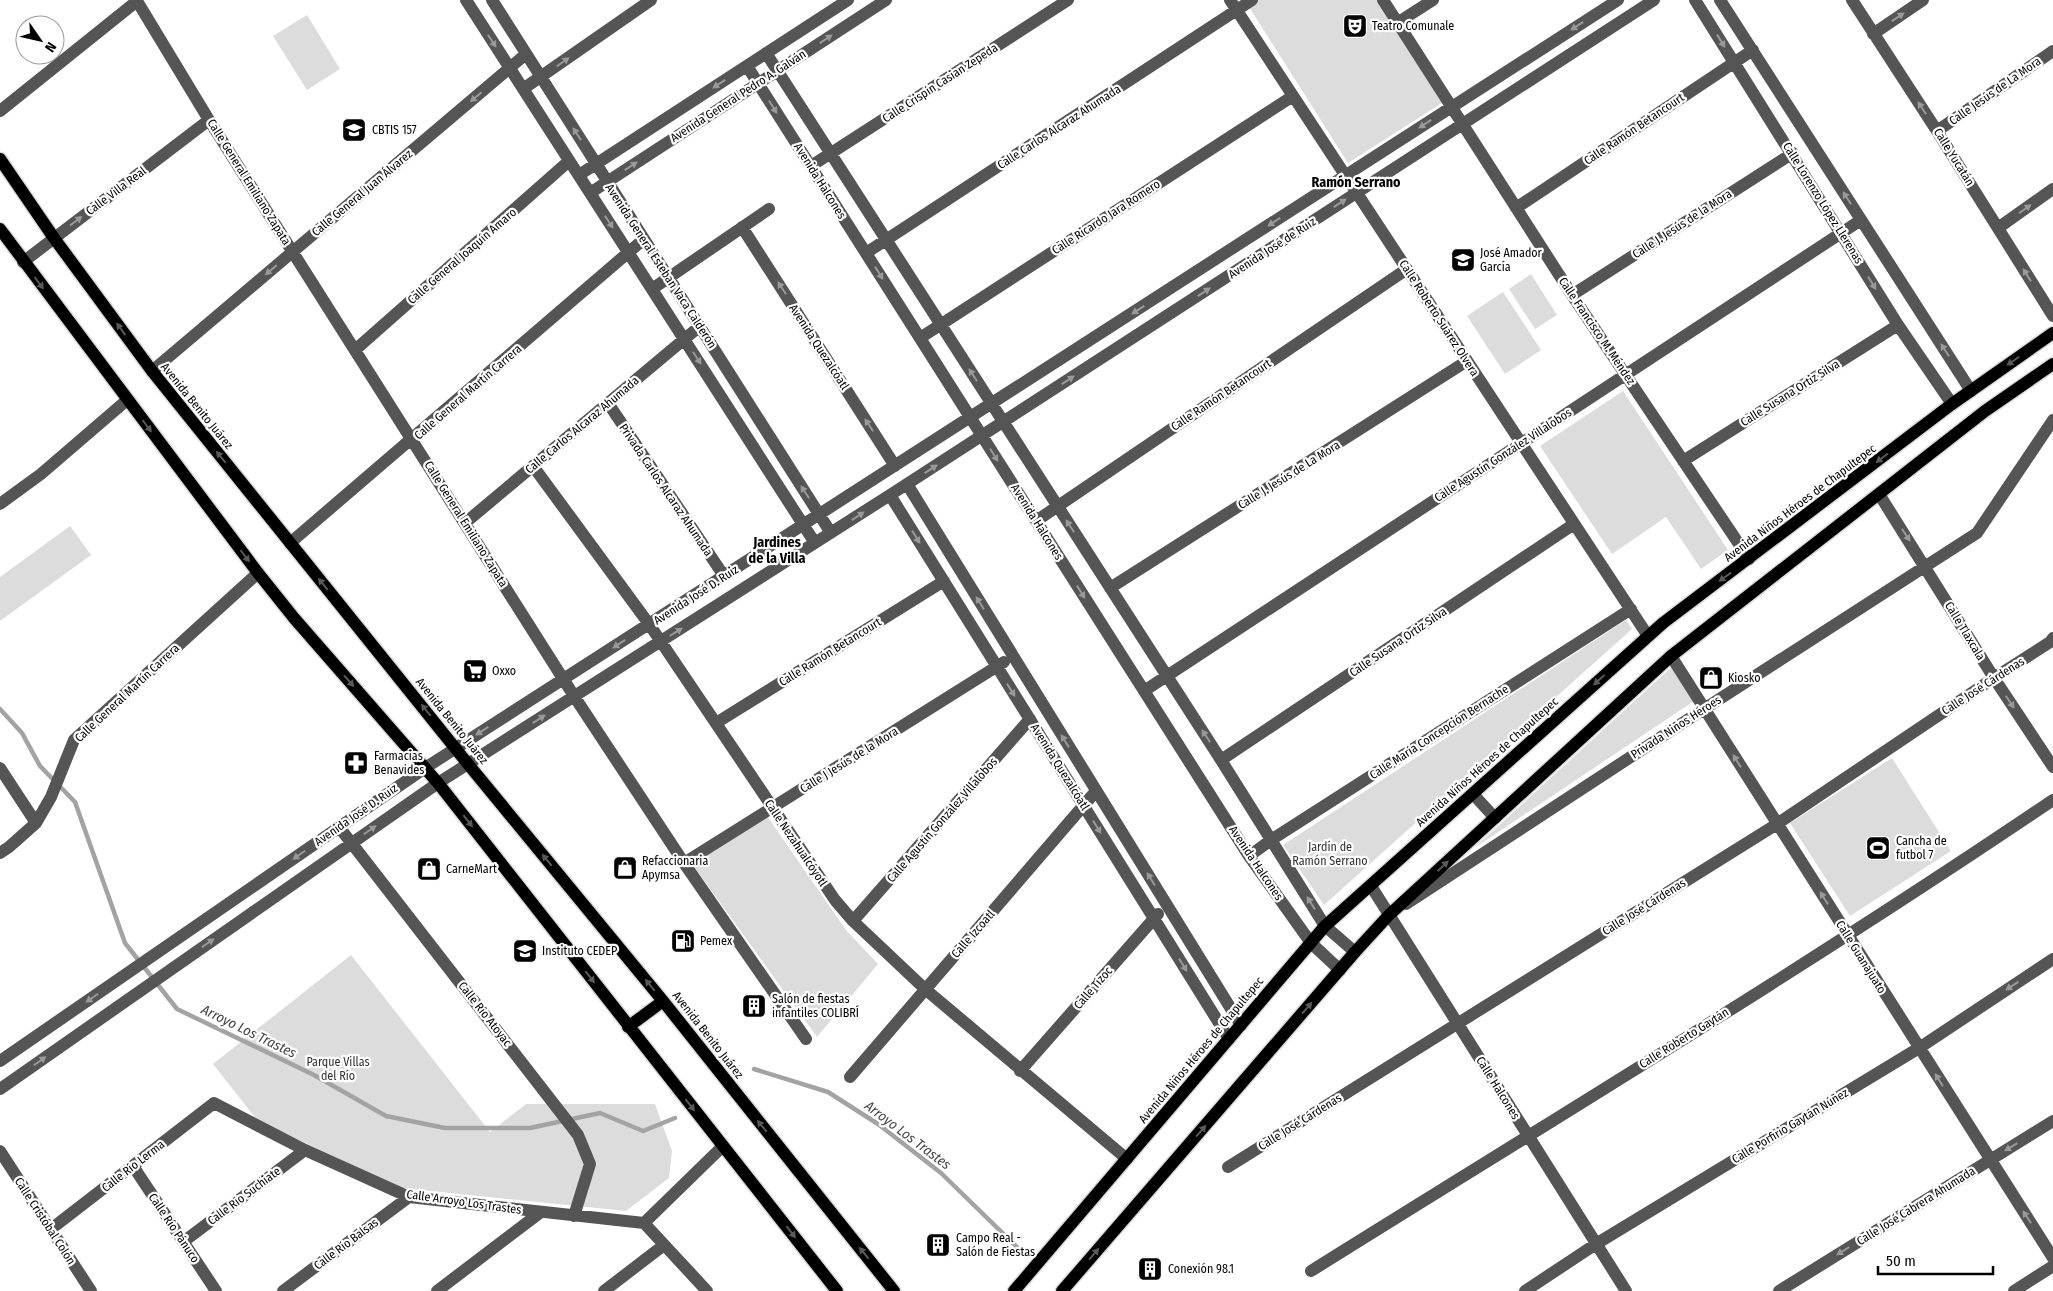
<svg xmlns="http://www.w3.org/2000/svg" width="2053" height="1291" font-family="'Fira Sans Condensed',sans-serif">
<style>
.green{fill:#dcdcdc}
.lines{fill:none;stroke-linecap:round;stroke-linejoin:round}
.stream{stroke:#a3a3a3;stroke-width:4.5}
.major-casing{stroke:#dbdbdb;stroke-width:15}
.minor{stroke:#555;stroke-width:12}
.major{stroke:#000;stroke-width:12}
.oneway{fill:#999}
.oneway2{fill:#595959}
.labels{text-anchor:middle;stroke-width:4.5;stroke-linejoin:round;paint-order:stroke}
.poi-label{font-size:12px;fill:#000;stroke:#fff;text-anchor:start}
.street-label{font-size:12px;fill:#000;stroke:#fff}
.park-label{font-size:12px;fill:#333;stroke:#fff}
.neighbourhood-label{font-size:14px;font-weight:bold;fill:#000;stroke:#fff}
.water-label{font-size:14px;font-style:italic;fill:#444;stroke:#fff}
</style>
<rect width="100%" height="100%" fill="#fff"/>
<path class="green" d="M1259,0h118l65,103 -94,60 -99,-156z
M307,15l33,54 -33,21 -34,-54z
M1531,274l26,41 -22,14 -26,-40z
M1503,292l38,58 -36,24 -38,-58z
M1623,391l105,159 -27,19 -35,-52 -54,37 -72,-108z
M70,526l21,29 -91,66v-44z
M1626,620l6,9 -308,276 -41,-60z
M1672,667l22,34 -221,148 191,-175z
M1892,758l59,93 -101,65 -60,-93z
M767,816l79,114 32,34 -61,73 -124,-172z
M351,955l139,177 36,-28h129l17,47 -3,27 -43,33 -225,-23 -144,-68 -44,-56z"/>
<g class="lines">
<path class="stream" d="M0,709l22,24 18,33 35,36 50,141 52,66 137,66 72,41 59,12h85l70,-15 43,18 32,-13
M754,1069l74,23 50,32 63,49 84,82"/>
<defs>
<path id="major" d="M0,159l54,79 98,133 316,393 195,237 231,290
M0,229l258,344 36,45 144,165 399,508
M628,1027l35,-26
M1014,1291l311,-365 338,-303 289,-219 101,-71
M1062,1291l293,-339 34,-37 282,-259 314,-245 68,-47"/>
</defs>
<use href="#major" class="major-casing"/>
<path class="minor" d="M466,0l349,543
M492,0l339,533
M1230,0l418,636
M1383,0l189,295 177,264
M1695,0l203,325 54,79
M1720,0l251,391
M1852,0l85,131 116,185
M1397,23l36,-23
M1873,34l50,-34
M766,53l455,707 104,166 30,26
M747,66l502,790 62,87 29,27
M523,89l128,-89
M0,111l137,-110 72,119 365,576 110,167 122,176
M1937,131l116,-80
M811,166l257,-166
M579,175l269,-175
M590,193l296,-193
M1516,208l237,-158
M742,227l153,239
M1998,228l55,-39
M866,253l386,-253
M23,262l186,-142
M652,289l117,-80
M1572,295l221,-142
M920,338l373,-242
M355,350l214,-189
M152,371l374,-317
M608,403l116,173
M1683,461l215,-136
M533,466l116,158 186,276 18,21 72,68 202,170
M907,484l334,541
M1879,494l115,184 59,89
M890,495l339,544
M0,504l41,-30 86,-74
M1036,521l371,-252
M465,523l235,-197
M290,543l354,-304
M1110,588l357,-227
M1671,656l382,602
M1144,691l717,-471
M716,723l228,-142
M1221,760l353,-236
M0,768l36,55
M1473,794l22,24
M339,827l239,308 12,29 -16,52
M0,853l9,-6 27,-24 15,-26 23,-57 184,-167
M1249,856l22,-16 360,-231
M684,863l320,-201
M1371,886l255,405
M1406,904l298,-195 273,-176 76,-113
M853,921l177,-202
M0,1061l425,-293 1193,-768
M1020,1071l138,-157
M850,1077l246,-286
M0,1089l438,-306 452,-288 764,-495
M0,1151l91,140
M133,1166l83,125
M1228,1167l549,-343 217,-146 56,-36 3,-4
M644,1223l79,-77
M644,1223l63,68
M51,1229l163,-126 91,47 104,47 235,26
M183,1242l122,-92
M1311,1271c248,-155 500,-307 742,-471
M283,1291l126,-94
M437,1291l104,-79
M604,1291l60,-46
M1525,1291l71,-47 323,-196 134,-89
M1779,1291l274,-170
M2014,1291l39,-25"/>
<use href="#major" class="major"/>
</g>
<defs><path id="oneway-solid" d="M-6-.8H1V-3.2L6.5 0L1 3.2V.8H-6Z" transform="scale(1.25)"/></defs>
<g class="oneway">
<use href="#oneway-solid" transform="translate(1898 17) rotate(-34)"/>
<use href="#oneway-solid" transform="translate(1577 26) rotate(147)"/>
<use href="#oneway-solid" transform="translate(826 39) rotate(-33)"/>
<use href="#oneway-solid" transform="translate(492 41) rotate(57)"/>
<use href="#oneway-solid" transform="translate(1721 41) rotate(58)"/>
<use href="#oneway-solid" transform="translate(563 62) rotate(-35)"/>
<use href="#oneway-solid" transform="translate(719 84) rotate(147)"/>
<use href="#oneway-solid" transform="translate(476 97) rotate(140)"/>
<use href="#oneway-solid" transform="translate(773 107) rotate(58)"/>
<use href="#oneway-solid" transform="translate(1922 108) rotate(-123)"/>
<use href="#oneway-solid" transform="translate(1425 124) rotate(147)"/>
<use href="#oneway-solid" transform="translate(577 134) rotate(-123)"/>
<use href="#oneway-solid" transform="translate(631 166) rotate(-33)"/>
<use href="#oneway-solid" transform="translate(1847 198) rotate(-123)"/>
<use href="#oneway-solid" transform="translate(1340 203) rotate(-33)"/>
<use href="#oneway-solid" transform="translate(2025 209) rotate(-35)"/>
<use href="#oneway-solid" transform="translate(76 221) rotate(-37)"/>
<use href="#oneway-solid" transform="translate(609 222) rotate(57)"/>
<use href="#oneway-solid" transform="translate(1274 222) rotate(147)"/>
<use href="#oneway-solid" transform="translate(271 270) rotate(140)"/>
<use href="#oneway-solid" transform="translate(879 273) rotate(58)"/>
<use href="#oneway-solid" transform="translate(2027 275) rotate(-122)"/>
<use href="#oneway-solid" transform="translate(1872 283) rotate(58)"/>
<use href="#oneway-solid" transform="translate(782 288) rotate(-123)"/>
<use href="#oneway-solid" transform="translate(1204 292) rotate(-33)"/>
<use href="#oneway-solid" transform="translate(1138 310) rotate(147)"/>
<use href="#oneway-solid" transform="translate(1945 350) rotate(-123)"/>
<use href="#oneway-solid" transform="translate(697 358) rotate(57)"/>
<use href="#oneway-solid" transform="translate(973 375) rotate(-123)"/>
<use href="#oneway-solid" transform="translate(1068 380) rotate(-33)"/>
<use href="#oneway-solid" transform="translate(869 425) rotate(-123)"/>
<use href="#oneway-solid" transform="translate(994 455) rotate(58)"/>
<use href="#oneway-solid" transform="translate(931 469) rotate(-33)"/>
<use href="#oneway-solid" transform="translate(805 492) rotate(-123)"/>
<use href="#oneway-solid" transform="translate(858 516) rotate(-33)"/>
<use href="#oneway-solid" transform="translate(1070 526) rotate(-123)"/>
<use href="#oneway-solid" transform="translate(1906 535) rotate(57)"/>
<use href="#oneway-solid" transform="translate(916 537) rotate(58)"/>
<use href="#oneway-solid" transform="translate(1081 592) rotate(58)"/>
<use href="#oneway-solid" transform="translate(980 603) rotate(-122)"/>
<use href="#oneway-solid" transform="translate(676 632) rotate(-32)"/>
<use href="#oneway-solid" transform="translate(619 644) rotate(147)"/>
<use href="#oneway-solid" transform="translate(1011 690) rotate(58)"/>
<use href="#oneway-solid" transform="translate(2010 702) rotate(56)"/>
<use href="#oneway-solid" transform="translate(539 719) rotate(-33)"/>
<use href="#oneway-solid" transform="translate(482 731) rotate(147)"/>
<use href="#oneway-solid" transform="translate(1206 736) rotate(-123)"/>
<use href="#oneway-solid" transform="translate(1065 741) rotate(-122)"/>
<use href="#oneway-solid" transform="translate(1737 761) rotate(-122)"/>
<use href="#oneway-solid" transform="translate(1097 827) rotate(58)"/>
<use href="#oneway-solid" transform="translate(370 830) rotate(-35)"/>
<use href="#oneway-solid" transform="translate(299 855) rotate(145)"/>
<use href="#oneway-solid" transform="translate(1151 879) rotate(-122)"/>
<use href="#oneway-solid" transform="translate(1824 898) rotate(-122)"/>
<use href="#oneway-solid" transform="translate(1311 903) rotate(-122)"/>
<use href="#oneway-solid" transform="translate(208 943) rotate(-35)"/>
<use href="#oneway-solid" transform="translate(1183 965) rotate(58)"/>
<use href="#oneway-solid" transform="translate(2012 986) rotate(147)"/>
<use href="#oneway-solid" transform="translate(92 998) rotate(145)"/>
<use href="#oneway-solid" transform="translate(40 1061) rotate(-35)"/>
<use href="#oneway-solid" transform="translate(1939 1080) rotate(-122)"/>
<use href="#oneway-solid" transform="translate(2011 1147) rotate(149)"/>
<use href="#oneway-solid" transform="translate(2027 1217) rotate(-123)"/>
<use href="#oneway-solid" transform="translate(1843 1251) rotate(148)"/>
</g>
<g class="oneway2">
<use href="#oneway-solid" transform="translate(39 283) rotate(53)"/>
<use href="#oneway-solid" transform="translate(121 329) rotate(-126)"/>
<use href="#oneway-solid" transform="translate(2013 361) rotate(145)"/>
<use href="#oneway-solid" transform="translate(147 426) rotate(53)"/>
<use href="#oneway-solid" transform="translate(221 457) rotate(-129)"/>
<use href="#oneway-solid" transform="translate(1882 458) rotate(143)"/>
<use href="#oneway-solid" transform="translate(245 556) rotate(53)"/>
<use href="#oneway-solid" transform="translate(1725 577) rotate(144)"/>
<use href="#oneway-solid" transform="translate(323 584) rotate(-129)"/>
<use href="#oneway-solid" transform="translate(1599 680) rotate(138)"/>
<use href="#oneway-solid" transform="translate(349 681) rotate(49)"/>
<use href="#oneway-solid" transform="translate(426 710) rotate(-129)"/>
<use href="#oneway-solid" transform="translate(468 821) rotate(52)"/>
<use href="#oneway-solid" transform="translate(547 860) rotate(-129)"/>
<use href="#oneway-solid" transform="translate(1443 866) rotate(-43)"/>
<use href="#oneway-solid" transform="translate(590 977) rotate(52)"/>
<use href="#oneway-solid" transform="translate(650 985) rotate(-129)"/>
<use href="#oneway-solid" transform="translate(1307 1008) rotate(-49)"/>
<use href="#oneway-solid" transform="translate(690 1105) rotate(52)"/>
<use href="#oneway-solid" transform="translate(762 1126) rotate(-129)"/>
<use href="#oneway-solid" transform="translate(1201 1131) rotate(-49)"/>
<use href="#oneway-solid" transform="translate(791 1232) rotate(52)"/>
<use href="#oneway-solid" transform="translate(864 1253) rotate(-129)"/>
<use href="#oneway-solid" transform="translate(1094 1254) rotate(-49)"/>
</g>
<defs>
<symbol id="theatre-square" viewBox="-11 -11 22 22"><rect x="-9" y="-9" width="18" height="18" rx="4" fill="#000" stroke="#fff"/><path d="M-5-5.5Q0-4 5-5.5V0Q5 5 0 6Q-5 5-5 0ZM-3.3-2.5H-1v1.5H-3.3ZM1-2.5H3.3v1.5H1ZM-2.8 1Q0 5.5 2.8 1Z" fill="#fff"/></symbol>
<symbol id="university-square" viewBox="-11 -11 22 22"><rect x="-9" y="-9" width="18" height="18" rx="4" fill="#000" stroke="#fff"/><path d="M0-5L7-2L0 1L-7-2ZM-4 1L0 2.5L4 1V4Q0 6-4 4Z" fill="#fff"/></symbol>
<symbol id="school-square" viewBox="-11 -11 22 22"><rect x="-9" y="-9" width="18" height="18" rx="4" fill="#000" stroke="#fff"/><path d="M0-5L7-2L0 1L-7-2ZM-4 1L0 2.5L4 1V4Q0 6-4 4Z" fill="#fff"/></symbol>
<symbol id="supermarket-square" viewBox="-11 -11 22 22"><rect x="-9" y="-9" width="18" height="18" rx="4" fill="#000" stroke="#fff"/><path d="M-6-5.5h2.5l.6 2H6L4.5 2H-2.5L-4.4-4H-6ZM-1.5 3.2a1.3 1.3 0 1 0 .1 0ZM3 3.2a1.3 1.3 0 1 0 .1 0Z" fill="#fff"/></symbol>
<symbol id="shop-square" viewBox="-11 -11 22 22"><rect x="-9" y="-9" width="18" height="18" rx="4" fill="#000" stroke="#fff"/><path d="M-5-2.5h2.3a2.7 3.5 0 0 1 5.4 0H5L5.5 6h-11ZM-1.5-2.5h3a1.5 2.3 0 0 0-3 0Z" fill="#fff"/></symbol>
<symbol id="pharmacy-square" viewBox="-11 -11 22 22"><rect x="-9" y="-9" width="18" height="18" rx="4" fill="#000" stroke="#fff"/><path d="M-2-6h4v4h4v4h-4v4h-4v-4h-4v-4h4Z" fill="#fff"/></symbol>
<symbol id="stadium-square" viewBox="-11 -11 22 22"><rect x="-9" y="-9" width="18" height="18" rx="4" fill="#000" stroke="#fff"/><path d="M0-5a6.5 5 0 1 0 0 10a6.5 5 0 1 0 0-10ZM-3.5-1.8h7v3.6h-7Z" fill="#fff"/></symbol>
<symbol id="fuel-square" viewBox="-11 -11 22 22"><rect x="-9" y="-9" width="18" height="18" rx="4" fill="#000" stroke="#fff"/><path d="M-5.5-6h7V0h2V4h1.3V-2.5L3-4.5l.8-.8L6-3V5H2.5V1h-1V6h-7ZM-4.2-4.7v3.2H.2V-4.7Z" fill="#fff"/></symbol>
<symbol id="building-square" viewBox="-11 -11 22 22"><rect x="-9" y="-9" width="18" height="18" rx="4" fill="#000" stroke="#fff"/><path d="M-4-6H4V6H1V3H-1V6H-4ZM-2.5-4.3h1.7v1.8h-1.7ZM.8-4.3h1.7v1.8H.8ZM-2.5-1h1.7V.8h-1.7ZM.8-1h1.7V.8H.8Z" fill="#fff"/></symbol>
</defs>
<g fill-rule="evenodd">
<use href="#theatre-square" x="1341" y="12" width="28" height="28"/>
<use href="#university-square" x="340" y="116" width="28" height="28"/>
<use href="#school-square" x="1449" y="246" width="28" height="28"/>
<use href="#supermarket-square" x="461" y="657" width="28" height="28"/>
<use href="#shop-square" x="1697" y="664" width="28" height="28"/>
<use href="#pharmacy-square" x="342" y="749" width="28" height="28"/>
<use href="#stadium-square" x="1864" y="834" width="28" height="28"/>
<use href="#shop-square" x="611" y="854" width="28" height="28"/>
<use href="#shop-square" x="415" y="855" width="28" height="28"/>
<use href="#fuel-square" x="669" y="927" width="28" height="28"/>
<use href="#university-square" x="511" y="937" width="28" height="28"/>
<use href="#building-square" x="740" y="992" width="28" height="28"/>
<use href="#building-square" x="924" y="1231" width="28" height="28"/>
<use href="#building-square" x="1136" y="1255" width="28" height="28"/>
</g>
<g class="labels">
<g class="poi-label">
<text x="1372" y="30">Teatro Comunale</text>
<text x="372" y="134">CBTIS 157</text>
<text x="1480" y="257">José Amador<tspan x="1480" dy="14">García</tspan></text>
<text x="492" y="675">Oxxo</text>
<text x="1728" y="682">Kiosko</text>
<text x="374" y="760">Farmacias<tspan x="374" dy="14">Benavides</tspan></text>
<text x="1896" y="845">Cancha de<tspan x="1896" dy="14">futbol 7</tspan></text>
<text x="642" y="865">Refaccionaria<tspan x="642" dy="14">Apymsa</tspan></text>
<text x="446" y="873">CarneMart</text>
<text x="700" y="945">Pemex</text>
<text x="542" y="955">Instituto CEDEP</text>
<text x="772" y="1003">Salón de fiestas<tspan x="772" dy="14">infantiles COLIBRÍ</tspan></text>
<text x="956" y="1242">Campo Real -<tspan x="956" dy="14">Salón de Fiestas</tspan></text>
<text x="1168" y="1273">Conexión 98.1</text>
</g>
<g class="street-label">
<text transform="translate(940 83) rotate(-33)" y="4">Calle Crispín Casian Zepeda</text>
<text transform="translate(1995 91) rotate(-35)" y="4">Calle Jesús de La Mora</text>
<text transform="translate(738 96) rotate(-33)" y="4">Avenida General Pedro A. Galván</text>
<text transform="translate(1059 127) rotate(-33)" y="4">Calle Carlos Alcaraz Ahumada</text>
<text transform="translate(1634 129) rotate(-34)" y="4">Calle Ramón Betancourt</text>
<text transform="translate(1954 157) rotate(58)" y="4">Calle Yucatán</text>
<text transform="translate(820 181) rotate(58)" y="4">Avenida Halcones</text>
<text transform="translate(249 182) rotate(58)" y="4">Calle General Emiliano Zapata</text>
<text transform="translate(116 191) rotate(-37)" y="4">Calle Villa Real</text>
<text transform="translate(362 193) rotate(-40)" y="4">Calle General Juan Álvarez</text>
<text transform="translate(1823 203) rotate(58)" y="4">Calle Lorenzo López Llerenas</text>
<text transform="translate(1106 217) rotate(-33)" y="4">Calle Ricardo Jara Romero</text>
<text transform="translate(1682 224) rotate(-33)" y="4">Calle J. Jesús de la Mora</text>
<text transform="translate(1272 248) rotate(-33)" y="4">Avenida José de Ruiz</text>
<text transform="translate(462 256) rotate(-41)" y="4">Calle General Joaquín Amaro</text>
<text transform="translate(661 266) rotate(57)" y="4">Avenida General Esteban Vaca Calderón</text>
<text transform="translate(1439 318) rotate(57)" y="4">Calle Roberto Suárez Olvera</text>
<text transform="translate(1597 331) rotate(56)" y="4">Calle Francisco M. Méndez</text>
<text transform="translate(819 347) rotate(57)" y="4">Avenida Quezalcóatl</text>
<text transform="translate(468 392) rotate(-41)" y="4">Calle General Martín Carrera</text>
<text transform="translate(1790 393) rotate(-32)" y="4">Calle Susana Ortiz Silva</text>
<text transform="translate(1221 395) rotate(-34)" y="4">Calle Ramón Betancourt</text>
<text transform="translate(197 406) rotate(51)" y="4">Avenida Benito Juárez</text>
<text transform="translate(582 425) rotate(-40)" y="4">Calle Carlos Alcaraz Ahumada</text>
<text transform="translate(1503 455) rotate(-33)" y="4">Calle Agustín González Villalobos</text>
<text transform="translate(1289 475) rotate(-32)" y="4">Calle J. Jesús de La Mora</text>
<text transform="translate(666 490) rotate(56)" y="4">Privada Carlos Alcaraz Ahumada</text>
<text transform="translate(1800 503) rotate(-37)" y="4">Avenida Niños Héroes de Chapultepec</text>
<text transform="translate(1037 522) rotate(58)" y="4">Avenida Halcones</text>
<text transform="translate(466 524) rotate(58)" y="4">Calle General Emiliano Zapata</text>
<text transform="translate(696 595) rotate(-33)" y="4">Avenida José D. Ruiz</text>
<text transform="translate(1965 631) rotate(59)" y="4">Calle Tlaxcala</text>
<text transform="translate(1398 642) rotate(-34)" y="4">Calle Susana Ortiz Silva</text>
<text transform="translate(830 652) rotate(-32)" y="4">Calle Ramón Betancourt</text>
<text transform="translate(1983 686) rotate(-33)" y="4">Calle José Cárdenas</text>
<text transform="translate(127 693) rotate(-43)" y="4">Calle General Martín Carrera</text>
<text transform="translate(452 721) rotate(51)" y="4">Avenida Benito Juárez</text>
<text transform="translate(1676 727) rotate(-33)" y="4">Privada Niños Héroes</text>
<text transform="translate(1439 732) rotate(-33)" y="4">Calle María Concepción Bernache</text>
<text transform="translate(849 760) rotate(-32)" y="4">Calle J Jesús de la Mora</text>
<text transform="translate(1487 762) rotate(-42)" y="4">Avenida Niños Héroes de Chapultepec</text>
<text transform="translate(1060 767) rotate(58)" y="4">Avenida Quezalcóatl</text>
<text transform="translate(356 815) rotate(-35)" y="4">Avenida José D. Ruiz</text>
<text transform="translate(942 820) rotate(-49)" y="4">Calle Agustín González Villalobos</text>
<text transform="translate(796 843) rotate(56)" y="4">Calle Nezahualcóyotl</text>
<text transform="translate(1256 863) rotate(56)" y="4">Avenida Halcones</text>
<text transform="translate(1644 907) rotate(-32)" y="4">Calle José Cárdenas</text>
<text transform="translate(973 934) rotate(-49)" y="4">Calle Izcoatl</text>
<text transform="translate(1861 957) rotate(58)" y="4">Calle Guanajuato</text>
<text transform="translate(1093 988) rotate(-49)" y="4">Calle Tízoc</text>
<text transform="translate(485 1014) rotate(52)" y="4">Calle Río Atoyac</text>
<text transform="translate(708 1035) rotate(52)" y="4">Avenida Benito Juárez</text>
<text transform="translate(1684 1038) rotate(-32)" y="4">Calle Roberto Gaytán</text>
<text transform="translate(1201 1050) rotate(-50)" y="4">Avenida Niños Héroes de Chapultepec</text>
<text transform="translate(1498 1088) rotate(58)" y="4">Calle Halcones</text>
<text transform="translate(1300 1122) rotate(-32)" y="4">Calle José Cárdenas</text>
<text transform="translate(1790 1126) rotate(-31)" y="4">Calle Porfirio Gaytán Núñez</text>
<text transform="translate(133 1166) rotate(-38)" y="4">Calle Río Lerma</text>
<text transform="translate(244 1196) rotate(-37)" y="4">Calle Río Suchiate</text>
<text transform="translate(464 1202) rotate(8)" y="4">Calle Arroyo Los Trastes</text>
<text transform="translate(1916 1206) rotate(-32)" y="4">Calle José Cabrera Ahumada</text>
<text transform="translate(45 1221) rotate(57)" y="4">Calle Cristóbal Colón</text>
<text transform="translate(174 1228) rotate(56)" y="4">Calle Río Pánuco</text>
<text transform="translate(346 1244) rotate(-37)" y="4">Calle Río Balsas</text>
</g>
<g class="park-label">
<text x="1330" y="851">Jardín de<tspan x="1330" dy="14">Ramón Serrano</tspan></text>
<text x="338" y="1066">Parque Villas<tspan x="338" dy="14">del Río</tspan></text>
</g>
<g class="neighbourhood-label">
<text x="1356" y="187">Ramón Serrano</text>
<text x="777" y="547">Jardines<tspan x="777" dy="16">de la Villa</tspan></text>
</g>
<g class="water-label">
<text transform="translate(249 1031) rotate(26)" y="5">Arroyo Los Trastes</text>
<text transform="translate(908 1135) rotate(37)" y="5">Arroyo Los Trastes</text>
</g>
</g>
<g transform="translate(40 40) rotate(124)"><circle r="24" fill="#ffffff" stroke="#999999"/>
<path d="M0-4L9 19L0 12L-9 19Z" fill="#000000"/>
<text y="-8" font-size="14" font-weight="bold" text-anchor="middle" fill="#000000">N</text>
</g>
<path d="M1878 1266v8h115v-8" fill="none" stroke="#000000" stroke-width="2.5"/>
<text x="1886" y="1266" font-size="15" fill="#000000" stroke="#ffffff" stroke-width="4" paint-order="stroke">50 m</text>
</svg>
